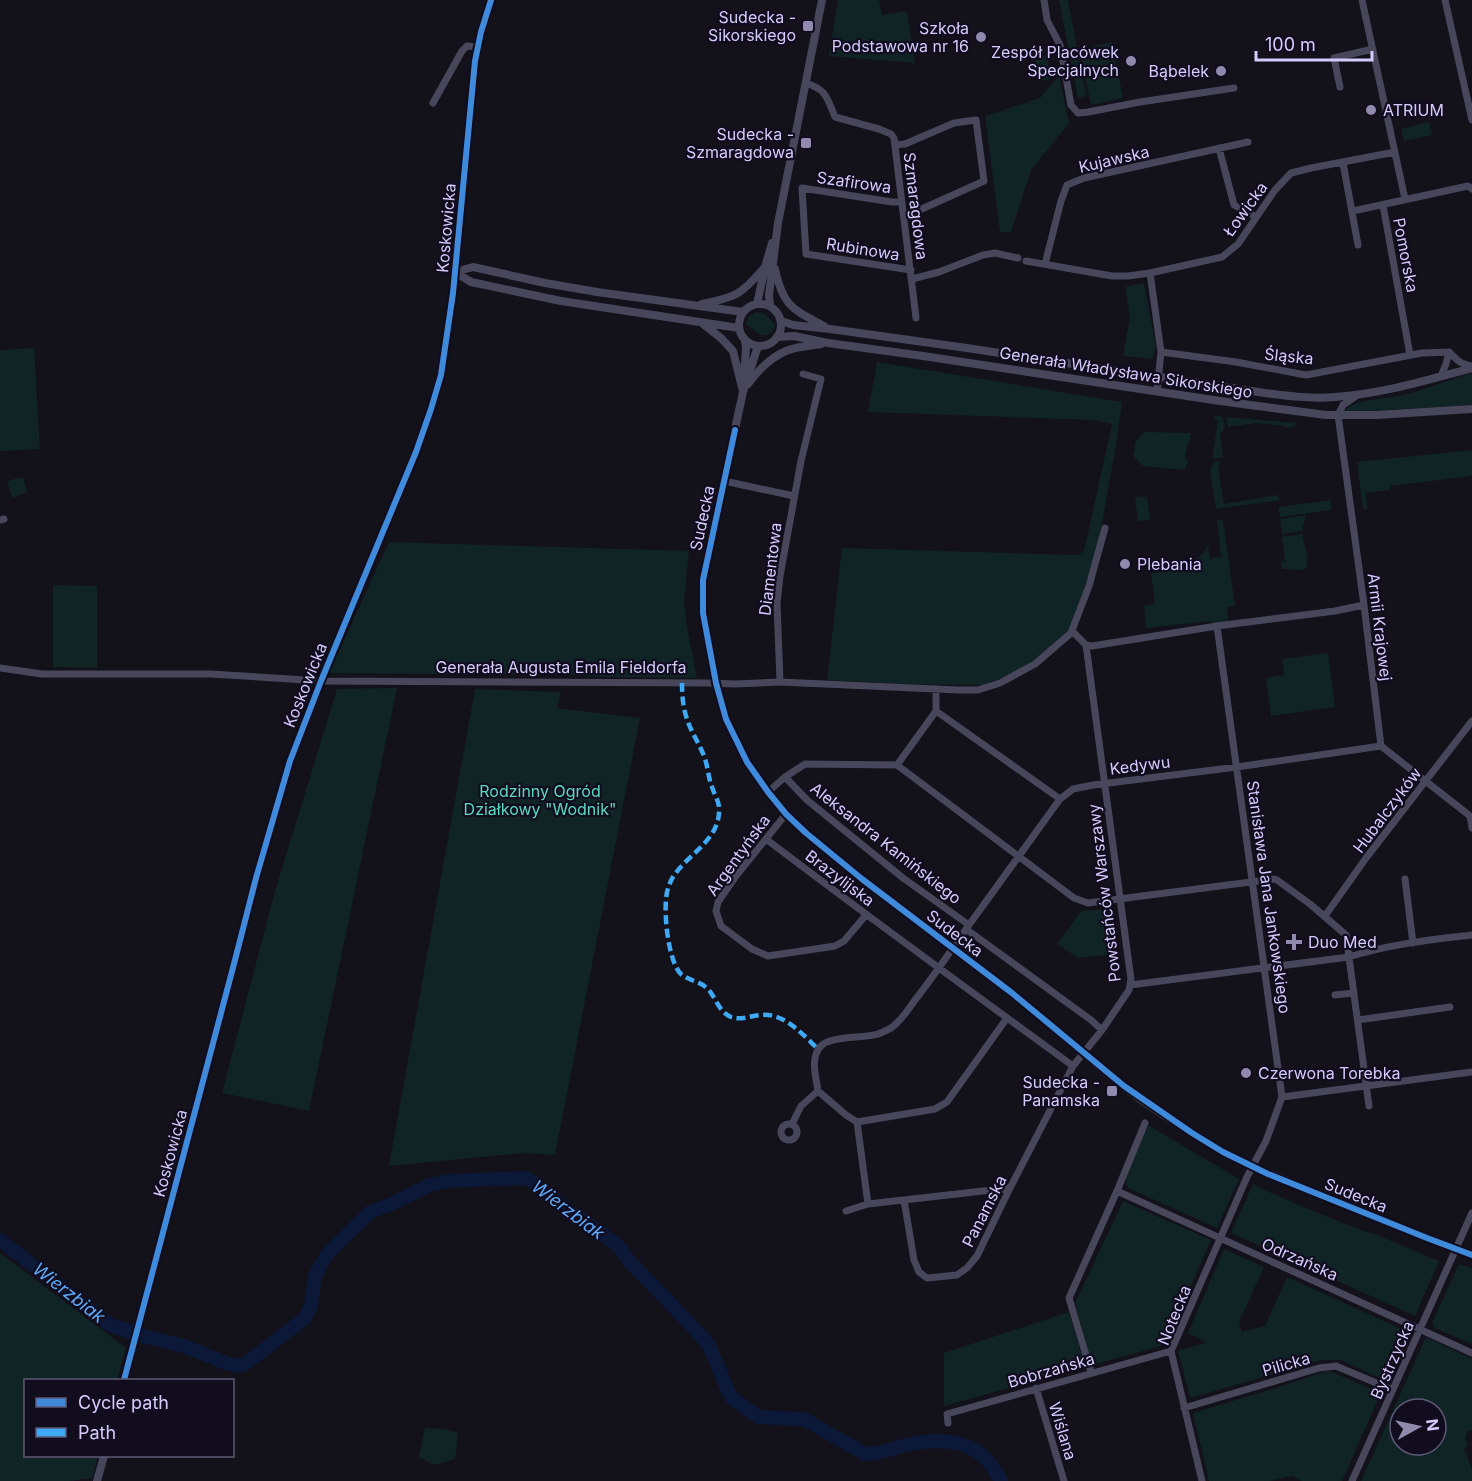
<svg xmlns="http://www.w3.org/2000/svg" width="1472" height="1481" font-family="Inter,sans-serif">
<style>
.green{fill:#102426;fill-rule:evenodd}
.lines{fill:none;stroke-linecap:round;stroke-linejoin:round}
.river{stroke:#0b1837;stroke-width:14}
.minor{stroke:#48465b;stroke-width:7}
.tertiary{stroke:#48465b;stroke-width:8}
.quiet{stroke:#3fa9f5;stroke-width:4.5;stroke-dasharray:9 4.5;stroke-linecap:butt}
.cycleway-casing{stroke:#110d1e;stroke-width:10}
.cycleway{stroke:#408adc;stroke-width:6}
.poi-dot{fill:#908bae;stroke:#110d1e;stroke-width:2}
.labels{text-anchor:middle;stroke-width:4.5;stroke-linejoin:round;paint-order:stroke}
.poi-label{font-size:16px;fill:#d4ccfd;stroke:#110d1e;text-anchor:end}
.street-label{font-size:16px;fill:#d4ccfd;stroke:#110d1e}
.park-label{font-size:16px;fill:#5bdac1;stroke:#110d1e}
.water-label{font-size:18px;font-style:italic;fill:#5da9fa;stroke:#110d1e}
</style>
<rect width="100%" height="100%" fill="#13111a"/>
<path class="green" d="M838,0h41l3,15 25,-4 8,52 -86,-7z
M1059,0h9l18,96 -8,2z
M1112,42l11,56 -32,7 -12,-56z
M1047,55l4,24 -12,2 -4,-24z
M1059,76l10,47 -38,47 -20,62h-11l-15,-116 55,-18z
M1429,122l3,13 -28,6 -3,-12z
M1144,283l12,64 -4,12 -29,-3 7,-39 -5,-30z
M756,312l9,2 10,10c-1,8 -6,13 -14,11l-15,-11 3,-8z
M34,348l6,101 -40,2v-101z
M877,362l245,40 -6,43 -18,100 -14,45 -15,40 -42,36 -42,19 -76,-1 -82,-4 15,-132 237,7 5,-4 28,-127 -19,-4 -225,-8z
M1472,373v32l-123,7 -5,-2c17,-13 43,-10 64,-16 22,-6 42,-15 64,-21z
M1214,415l9,2 2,10 -5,8 3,22 -11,2 6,-39 -4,-1z
M1226,417l71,6c-4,4 -6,5 -11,5l-1,-2 -30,-3 -27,4z
M1144,432l46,1v9h-2l-3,16 3,2 -3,10 -42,-4 -10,-10 3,-15z
M1472,450v26l-82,10v4l-24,3 1,16h-4l-6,-47z
M1219,461l1,4 -2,2 6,37 54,-9 2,5 -64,9 -6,-39 4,-8z
M23,477l4,15 -15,6 -5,-17z
M1135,497h12l3,23 -12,1z
M1331,500v10l-51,7 -2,-10z
M1306,515l-4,16 -20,3 -2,-15z
M1217,520h6l12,86 -8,1 1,15 -16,2 -1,-3 -65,7 -2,-22 11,-3 -4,-30 29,-5 -1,-7c17,-3 21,1 29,-17l2,14 11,-1z
M1302,534c1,12 9,22 4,34l-3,2 -21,-1 -1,-7 4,-1 -3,-24z
M389,542l300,9 -5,51 3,26 10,50 -88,-1 -42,-2 -238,-2z
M53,585l44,1v82l-44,-1z
M1328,653l7,54 -64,9 -5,-38 18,-3 -2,-16z
M397,688l-88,423 -87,-18 53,-202 62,-202z
M475,689l86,3 -4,16 83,10 -85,437 -32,-2 -134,13z
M1108,909l2,1 5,44 -37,4 -21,-14 24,-33z
M1148,1125l91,54 -22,49 -89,-40 -4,-10z
M1253,1184c38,19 77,34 116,49l1,-1 69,29 -24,55 -184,-83z
M1123,1201l88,39 -46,105 -73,20 -17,-62z
M1224,1249l40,18 -25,55 3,10 23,-6 22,-49 121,55 -22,49 -45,-21h-19l-132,38 -12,-47 27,-8 -2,-3 -15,-7z
M0,1253l126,95 -9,32h-91v76h72l-6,22 -22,3h-70z
M1459,1264l13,4v76l-37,-16 -3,-5z
M1069,1312l16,55 -141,39v-53z
M1426,1337l46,22v71l-4,1 -3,7 3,7 -5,6 5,3 -1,2 5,13v12h-111zM1400,1409h36v36h-36z
M1327,1371l7,2 47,20 -39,88h-40l-10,-5 -22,5h-61l-16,-68 89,-27z
M425,1428l19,1 14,4 -3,26 -21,6 -15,-8z"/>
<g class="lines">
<path class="river" d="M0,1240l110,85 33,11 41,10 42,17 11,3 6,-1 6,-4 56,-43 6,-13 4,-29 13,-23 42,-41 19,-7 41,-20 18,-4 78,-3 11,7 31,25 46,32 8,8 7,11 41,42 39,42 18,44 5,9 26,19 46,2 61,35c14,1 27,-6 41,-9 25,-6 60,-7 79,13 7,7 11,15 16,23"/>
<path class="minor" d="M1044,0l3,20 13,25 11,60 7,8 10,-1 52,-10 94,-14
M1362,0l43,199
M1445,0l27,120
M806,83c21,7 21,15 29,34l44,12 12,5 3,4 22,180
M1340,87l-6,-29 39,-9
M433,103l29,-52 5,-5 11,1
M895,145l10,-1 49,-21 22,-3 8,61 -80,36
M1219,148l15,57 22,12
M1343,163l15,82
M901,202h-9l-90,-14 4,66 105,16
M1383,205l27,150
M1353,211l115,-25 4,3
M1026,261l86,15h16l22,-3 72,-16 16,-13 37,-54 16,-17 20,-5 84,-16
M1045,264l16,-63 6,-16 17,-7 164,-36
M1150,273l11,79 -4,40
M912,279l27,-7 44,-17 12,-2 23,5
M1161,352l75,10 70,13 116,-22 27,-1c7,7 12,13 23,14
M1441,376l5,-12 3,-12
M1356,396l-13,9 -5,10 26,190 17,141 89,70 2,12
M724,481l70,15
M0,520l4,-1
M1072,631l14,14 6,1 125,-20 118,-15 29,-6
M0,668l42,6h169l110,7 387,2 27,1 45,-2 178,8h20l22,-7 35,-19 36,-31 18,-47 16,-58
M780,682l-3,-79 3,-27 21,-115 20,-82 -18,-5
M936,711v-22
M897,765l39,-54 124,88
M785,777l22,23 96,78 66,47c-18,25 -35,51 -54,75 -7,10 -14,21 -24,28 -4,2 -9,5 -13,6 -15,5 -48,1 -58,13 -10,12 -4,30 -2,44l-17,15 -9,18
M768,792l17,-15 20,-13 92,1 177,133 14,5 186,-24 3,1 33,24 36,31 23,171
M786,814l-50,62 -18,26 -2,9 5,15 31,23 16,7 67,-10 9,-5 22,-26
M766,839c101,77 204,152 307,227
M1405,879l8,64
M1325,916l41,-58 106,-137
M969,925l91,-126 13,-10 20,-4 144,-18 144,-21
M966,929l125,91 11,10
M1130,985l219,-28c40,-13 82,-17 123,-22
M1335,995l19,-2
M1358,1020l92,-13
M818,1091l28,24 11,7
M1282,1097l190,-25
M857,1122l11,82 142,-16
M857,1122l78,-13 12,-7 60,-84
M781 1132a8 8 0 1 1 16 0a8 8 0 1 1-16 0Z
M1117,1191l28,-68
M904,1200l10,60 5,12 8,6 30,-3 10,-7 10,-12 33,-68 63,-122 29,-36 27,-40 2,-11 -1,-7 -44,-327
M846,1211l22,-7
M1091,1372l-22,-74 48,-107 355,162
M1036,1388l28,93
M1184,1408l135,-40 17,-2 57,24
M948,1423l-1,-9 224,-63
M1202,1481l-31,-130 76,-174 19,-36 16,-44 -65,-471
M1352,1481l120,-268"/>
<path class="tertiary" d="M775,269c8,37 17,40 49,57
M455,272l18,-5 72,16 52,9 146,20
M455,272l16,10 90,19 178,27
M739 325a21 21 0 1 1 42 0a21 21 0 1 1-42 0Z
M702,304c34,-7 39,-9 62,-36
M757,304l8,-37 7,-24
M770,306l-1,-11 9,-72 44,-223
M781,321l12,4 37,4 137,19 298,45c23,3 47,6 70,4 47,-3 92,-17 137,-29
M702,323l19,15 12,13 10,40
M777,337l17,-1 34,7 95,13 297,45 106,14h50l96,-6
M758,346l-15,46 -33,153 -7,35 -1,15 1,18 8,47 9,40 6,19 21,43 21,30 18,22 20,19 56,46 150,114 84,71 44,35 22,15 61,38 30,15 174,71 45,17
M744,378l2,-30 -1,-8
M748,384c10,-14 27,-31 44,-35 9,-3 19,-3 29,-5
M124,1380l111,-420 21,-82 34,-117 31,-80 95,-229 15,-43 10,-34 12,-82 22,-232 6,-29 10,-32
M97,1481l7,-25"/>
<path class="quiet" d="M682,683c0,12 1,25 5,36 4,13 12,24 17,37 4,10 4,21 8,31 2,7 7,14 7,21 2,30 -29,45 -44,66 -3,4 -5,8 -6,12 -8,16 -1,77 12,88 8,7 19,7 27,15 8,9 11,23 23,28 11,4 20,-2 31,-2 23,-2 41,20 56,34"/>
<defs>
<path id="cycleway" d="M735,430l-32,150v33l13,70 10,36 21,43 21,30 18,22 20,19 56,46 150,114 112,93 68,47 31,19 45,22 159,64 45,17
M124,1380l111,-420 21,-82 34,-117 31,-80 95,-229 15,-43 10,-34 12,-82 22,-232 6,-29 10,-32"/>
</defs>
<use href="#cycleway" class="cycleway-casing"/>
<use href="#cycleway" class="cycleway"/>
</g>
<g class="poi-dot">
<rect x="802" y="20" width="12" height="12" rx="3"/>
<circle cx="981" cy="37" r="6"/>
<circle cx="1131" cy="61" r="6"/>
<circle cx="1221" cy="71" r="6"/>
<circle cx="1371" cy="110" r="6"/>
<rect x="800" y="137" width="12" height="12" rx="3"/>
<circle cx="1125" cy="564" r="6"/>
<path d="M1291 933h6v6h6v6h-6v6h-6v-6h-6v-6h6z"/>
<circle cx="1246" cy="1073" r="6"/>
<rect x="1106" y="1085" width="12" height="12" rx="3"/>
</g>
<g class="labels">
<g class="poi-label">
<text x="796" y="23">Sudecka -<tspan x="796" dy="18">Sikorskiego</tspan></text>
<text x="969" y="34">Szkoła<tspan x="969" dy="18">Podstawowa nr 16</tspan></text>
<text x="1119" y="58">Zespół Placówek<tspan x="1119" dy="18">Specjalnych</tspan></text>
<text x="1209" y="77">Bąbelek</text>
<text x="1383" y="116" text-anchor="start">ATRIUM</text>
<text x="794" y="140">Sudecka -<tspan x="794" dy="18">Szmaragdowa</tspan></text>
<text x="1137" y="570" text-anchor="start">Plebania</text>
<text x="1308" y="948" text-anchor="start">Duo Med</text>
<text x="1258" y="1079" text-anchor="start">Czerwona Torebka</text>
<text x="1100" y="1088">Sudecka -<tspan x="1100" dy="18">Panamska</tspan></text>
</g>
<g class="street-label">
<text transform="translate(1114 159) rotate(-13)" y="6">Kujawska</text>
<text transform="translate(854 182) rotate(8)" y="6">Szafirowa</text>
<text transform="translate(916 206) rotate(83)" y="6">Szmaragdowa</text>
<text transform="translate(1245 209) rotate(-54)" y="6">Łowicka</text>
<text transform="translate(446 228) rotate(-85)" y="6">Koskowicka</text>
<text transform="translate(863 249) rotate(9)" y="6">Rubinowa</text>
<text transform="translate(1406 255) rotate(79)" y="6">Pomorska</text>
<text transform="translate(1289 356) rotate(6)" y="6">Śląska</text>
<text transform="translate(1126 372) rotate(9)" y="6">Generała Władysława Sikorskiego</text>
<text transform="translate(702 518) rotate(-78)" y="6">Sudecka</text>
<text transform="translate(770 569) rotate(-83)" y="6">Diamentowa</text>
<text transform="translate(1380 627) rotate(83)" y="6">Armii Krajowej</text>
<text x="561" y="673">Generała Augusta Emila Fieldorfa</text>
<text transform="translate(305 685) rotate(-68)" y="6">Koskowicka</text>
<text transform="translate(1140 765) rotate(-7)" y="6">Kedywu</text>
<text transform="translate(1387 810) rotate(-53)" y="6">Hubalczyków</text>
<text transform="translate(886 843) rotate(38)" y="6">Aleksandra Kamińskiego</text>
<text transform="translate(738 855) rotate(-54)" y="6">Argentyńska</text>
<text transform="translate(840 878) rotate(37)" y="6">Brazylijska</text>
<text transform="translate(1104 893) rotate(-97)" y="6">Powstańców Warszawy</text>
<text transform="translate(1269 897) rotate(82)" y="6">Stanisława Jana Jankowskiego</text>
<text transform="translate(955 933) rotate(37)" y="6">Sudecka</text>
<text transform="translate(170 1153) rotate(-75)" y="6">Koskowicka</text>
<text transform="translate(1356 1195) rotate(22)" y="6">Sudecka</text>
<text transform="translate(984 1211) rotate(-63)" y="6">Panamska</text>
<text transform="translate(1300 1259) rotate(24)" y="6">Odrzańska</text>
<text transform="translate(1174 1315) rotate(-68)" y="6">Notecka</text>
<text transform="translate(1392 1360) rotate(-66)" y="6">Bystrzycka</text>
<text transform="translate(1286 1364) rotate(-16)" y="6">Pilicka</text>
<text transform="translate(1051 1370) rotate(-16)" y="6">Bobrzańska</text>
<text transform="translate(1063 1431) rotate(73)" y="6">Wiślana</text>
</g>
<g class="park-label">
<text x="540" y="797">Rodzinny Ogród<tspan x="540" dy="18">Działkowy "Wodnik"</tspan></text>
</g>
<g class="water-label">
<text transform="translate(568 1210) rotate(37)" y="6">Wierzbiak</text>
<text transform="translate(69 1293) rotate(38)" y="6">Wierzbiak</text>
</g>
</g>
<rect x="24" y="1379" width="210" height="78" fill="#110d1e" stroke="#5f5977" stroke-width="1.5"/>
<rect x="36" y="1398" width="30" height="9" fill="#408adc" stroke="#5f5977" stroke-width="1.5"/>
<text x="78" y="1409" font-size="18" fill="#d4ccfd">Cycle path</text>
<rect x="36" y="1428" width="30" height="9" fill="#3fa9f5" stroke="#5f5977" stroke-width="1.5"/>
<text x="78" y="1439" font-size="18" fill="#d4ccfd">Path</text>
<g transform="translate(1418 1427) rotate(82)"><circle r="28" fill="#110d1e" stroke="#5f5977" stroke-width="1.5"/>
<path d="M0-4.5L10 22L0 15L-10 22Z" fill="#908bae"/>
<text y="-9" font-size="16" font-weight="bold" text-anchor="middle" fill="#d4ccfd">N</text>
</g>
<path d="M1256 51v9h116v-9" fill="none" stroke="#d4ccfd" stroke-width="3"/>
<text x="1265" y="51" font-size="18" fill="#d4ccfd" stroke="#110d1e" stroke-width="4.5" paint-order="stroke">100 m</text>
</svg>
